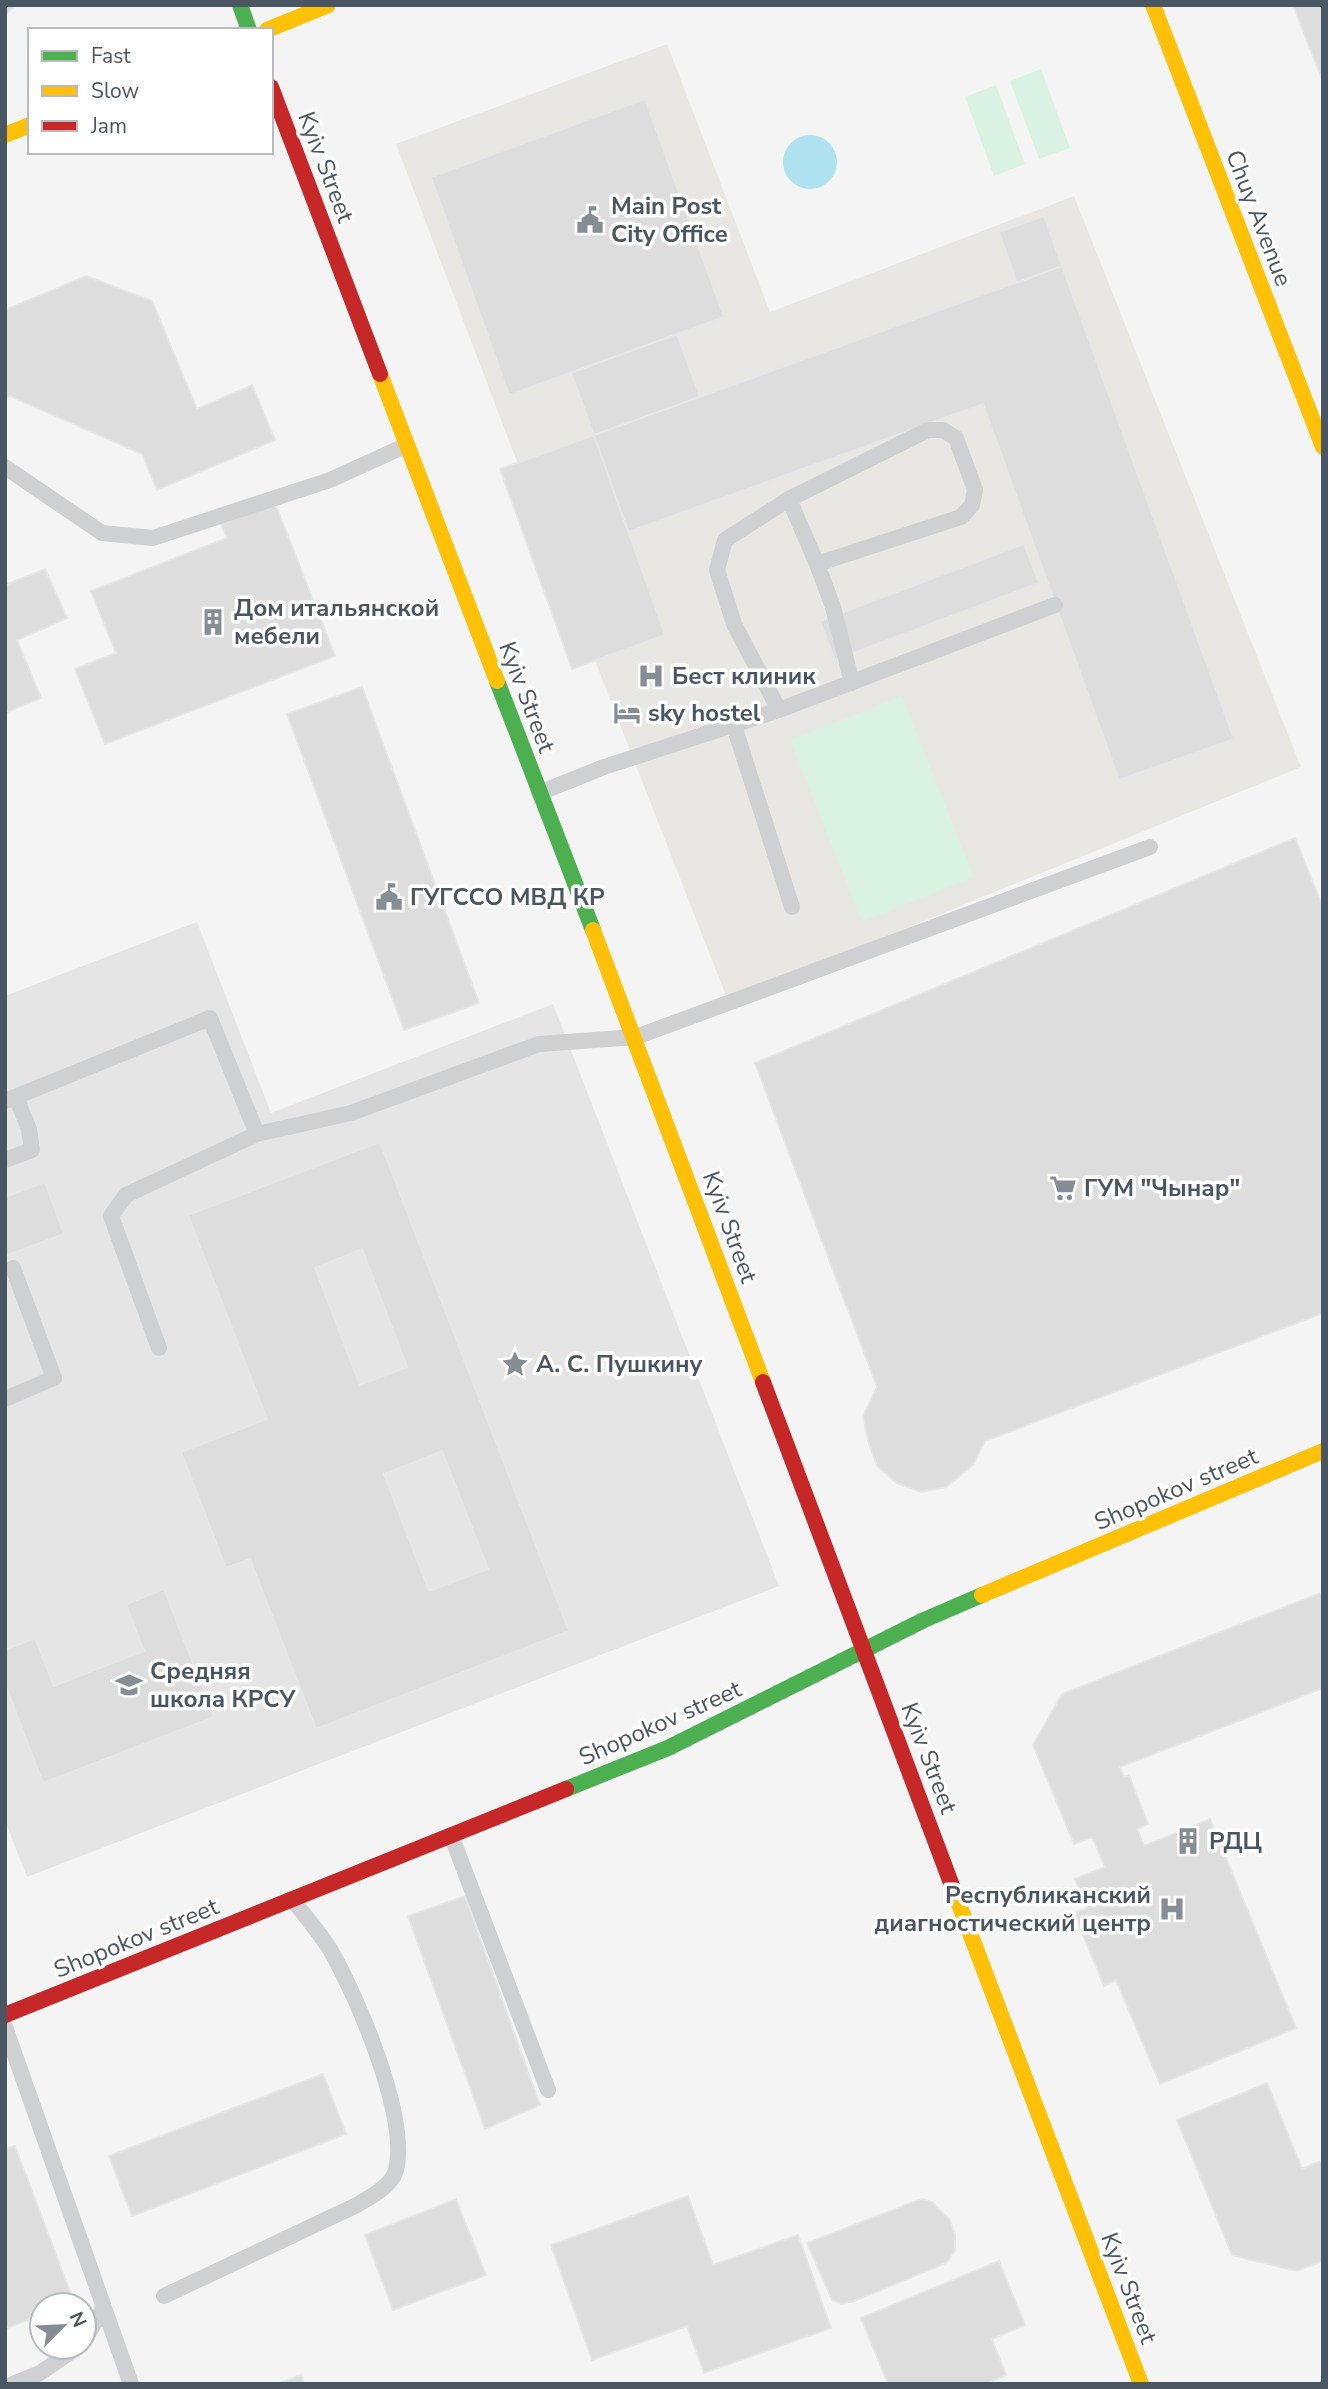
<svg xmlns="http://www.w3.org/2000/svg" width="1328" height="2389" font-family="'Nunito Sans',sans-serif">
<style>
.commercial{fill:#e8e7e3}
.education{fill:#e6e5e6}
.green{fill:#d9f2e3}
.water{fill:#aee2f0}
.building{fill:#ddddde;stroke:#e5e6e7;stroke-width:2;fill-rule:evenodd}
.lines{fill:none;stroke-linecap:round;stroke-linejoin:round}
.lane{stroke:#ced0d2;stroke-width:16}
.fast{stroke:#4caf50;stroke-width:16}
.slow{stroke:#ffc107;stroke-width:16}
.jam{stroke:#c62828;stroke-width:16}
.labels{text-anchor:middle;stroke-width:7;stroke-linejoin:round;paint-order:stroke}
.street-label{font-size:24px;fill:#4a5661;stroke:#fff}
.poi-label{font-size:24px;font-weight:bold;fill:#4a5661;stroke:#fff;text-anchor:start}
</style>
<rect width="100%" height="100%" fill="#f4f4f4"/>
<path class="commercial" d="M667,44l103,268 304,-116 227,571 -573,234 -217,-555 -115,-302z"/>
<path class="education" d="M197,922l74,191 282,-109 226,582 -752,291 -22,-56v-825z"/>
<path class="green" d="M1041,69l29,79 -31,11 -29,-78z
M996,85l29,79 -31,12 -29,-79z
M902,696l72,181 -112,45 -72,-182z"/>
<path class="water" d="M783 162a27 27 0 1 1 54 0a27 27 0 1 1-54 0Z"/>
<path class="building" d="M5,5h11l-11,10z
M1293,5h30v77z
M645,99l79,218 -215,78 -78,-218z
M1044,216l18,50 -45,17 -18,-51z
M1062,266l172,473 -115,41 -136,-376 -355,128 -34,-97z
M86,276l66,25 45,108 55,-24 23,55 -118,50 -15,-36 -132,-58 -5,1v-87z
M677,334l23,63 -106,38 -23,-62z
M594,435l71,200 -93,34 -72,-200z
M275,503l60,153 -230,88 -30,-75 41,-16 -25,-62 136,-53 -6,-14z
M1024,544l15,39 -204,77 -15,-39z
M45,569l22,49 -50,22 24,58 -36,15v-128z
M362,687l117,316 -75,27 -117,-316z
M1295,838l28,70v405l-338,128 -12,24 -27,22 -25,5 -24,-9 -20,-17 -9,-25 -5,-25 14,-29 -122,-324z
M380,1142l189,489 -253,98 -66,-170 -24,9 -45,-116 86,-33 -79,-204zM362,1249l45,118 -47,18 -45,-117zM442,1451l46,118 -59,22 -45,-117z
M45,1182l19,52 -59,22v-59z
M164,1589l50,128 -171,66 -38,-99v-34l30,-12 19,48 90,-35 -18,-47z
M1323,1592v96l-203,79 4,10 5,-2 19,49 -11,5 7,17 66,-27 86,209 -136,56 -44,-104 -12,6 -30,-73 13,-5 -12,-29 30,-12 -13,-30 -18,7 -41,-99 29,-51z
M465,1896l75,209 -55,24 -77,-213z
M323,2074l23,60 -214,82 -23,-60z
M1267,2083l35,86 21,-9v101l-26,10 -65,-16 -55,-135z
M15,2146l59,156 -32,3v9l-37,15v-180z
M688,2196l25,69 85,-30 33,93 -127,45 -17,-47 -95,34 -41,-115z
M456,2199l30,76 -93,35 -28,-75z
M921,2199l11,3 18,18 5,15v15l-9,13 -92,38 -13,3 -9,-4 -25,-57z
M999,2261l26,64 -33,14 14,36 -20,9h-98l-27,-66z
M301,2375l3,9h-27z"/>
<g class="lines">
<path class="lane" d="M5,467l97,66 51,5 177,-58 77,-35
M789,499l28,65
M779,710l-45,-86 -17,-54 8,-30 64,-41 139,-69h15l13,8 19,52 -3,15 -11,12 -144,47 16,43 19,76
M734,726l58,181
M539,793l65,-26 175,-57 276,-105
M5,1101l205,-83 47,116
M5,1160l27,-10 -3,-21 -13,-32
M159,1348l-48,-132 15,-21 131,-61 94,-21 188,-69 97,-7 514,-190
M5,1399l49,-21 -41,-110
M451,1835l97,255
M5,2027l126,357
M164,2296l193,-91c13,-8 35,-19 39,-35 13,-53 -38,-171 -65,-219 -11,-18 -26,-35 -39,-52
M84,2341l20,-34
M13,2384l27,-11 38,-26"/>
<path class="fast" d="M240,5l9,25
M497,681l96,249
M566,1789l102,-41 256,-128 58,-25"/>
<path class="slow" d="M1153,5l170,442
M267,30l61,-25
M5,135l25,-10
M380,374l117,307
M593,930l170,452
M982,1595l341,-144
M954,1891l187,493"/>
<path class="jam" d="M271,87l109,287
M763,1382l191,509
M5,2015l561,-226"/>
</g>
<defs>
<symbol id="civic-bare" viewBox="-9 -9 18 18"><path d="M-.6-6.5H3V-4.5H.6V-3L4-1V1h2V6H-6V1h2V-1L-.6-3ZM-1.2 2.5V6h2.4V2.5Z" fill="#868d94" stroke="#fff" stroke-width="2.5" paint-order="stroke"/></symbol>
<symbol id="building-bare" viewBox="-9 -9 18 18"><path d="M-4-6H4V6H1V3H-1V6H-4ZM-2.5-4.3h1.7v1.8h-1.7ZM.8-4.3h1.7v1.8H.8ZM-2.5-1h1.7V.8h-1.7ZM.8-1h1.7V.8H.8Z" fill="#868d94" stroke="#fff" stroke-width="2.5" paint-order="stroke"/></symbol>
<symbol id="hospital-bare" viewBox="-9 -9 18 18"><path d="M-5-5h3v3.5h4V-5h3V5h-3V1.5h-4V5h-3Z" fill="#868d94" stroke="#fff" stroke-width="2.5" paint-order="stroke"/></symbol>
<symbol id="hotel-bare" viewBox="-9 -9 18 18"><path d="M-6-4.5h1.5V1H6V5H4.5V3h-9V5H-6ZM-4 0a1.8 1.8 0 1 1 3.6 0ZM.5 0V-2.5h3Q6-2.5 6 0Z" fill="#868d94" stroke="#fff" stroke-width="2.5" paint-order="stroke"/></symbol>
<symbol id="supermarket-bare" viewBox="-9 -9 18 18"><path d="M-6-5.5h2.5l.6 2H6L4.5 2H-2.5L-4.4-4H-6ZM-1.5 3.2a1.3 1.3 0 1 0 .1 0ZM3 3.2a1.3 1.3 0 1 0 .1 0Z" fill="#868d94" stroke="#fff" stroke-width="2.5" paint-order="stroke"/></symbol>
<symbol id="sight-bare" viewBox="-9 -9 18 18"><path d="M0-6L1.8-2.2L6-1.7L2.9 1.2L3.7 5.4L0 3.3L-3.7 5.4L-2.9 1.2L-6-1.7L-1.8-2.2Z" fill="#868d94" stroke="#fff" stroke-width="2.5" paint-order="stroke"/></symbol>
<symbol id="school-bare" viewBox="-9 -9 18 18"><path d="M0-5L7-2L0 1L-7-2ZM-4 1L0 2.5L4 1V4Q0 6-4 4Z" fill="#868d94" stroke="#fff" stroke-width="2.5" paint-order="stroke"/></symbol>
</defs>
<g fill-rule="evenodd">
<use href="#civic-bare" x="571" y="201" width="38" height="38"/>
<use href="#building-bare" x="194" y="603" width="38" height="38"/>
<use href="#hospital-bare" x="632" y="657" width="38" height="38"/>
<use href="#hotel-bare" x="608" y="694" width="38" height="38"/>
<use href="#civic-bare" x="370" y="878" width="38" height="38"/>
<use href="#supermarket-bare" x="1044" y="1169" width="38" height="38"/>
<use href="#sight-bare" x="496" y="1345" width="38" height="38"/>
<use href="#school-bare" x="110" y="1666" width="38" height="38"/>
<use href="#building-bare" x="1169" y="1822" width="38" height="38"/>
<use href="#hospital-bare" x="1153" y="1890" width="38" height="38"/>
</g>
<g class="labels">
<g class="street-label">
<text transform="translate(326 167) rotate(69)" y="8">Kyiv Street</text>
<text transform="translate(1259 218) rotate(69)" y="8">Chuy Avenue</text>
<text transform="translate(527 697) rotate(69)" y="8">Kyiv Street</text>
<text transform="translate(730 1227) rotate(70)" y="8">Kyiv Street</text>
<text transform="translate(1176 1489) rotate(-23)" y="8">Shopokov street</text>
<text transform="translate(660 1723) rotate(-24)" y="8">Shopokov street</text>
<text transform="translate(929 1758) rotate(69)" y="8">Kyiv Street</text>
<text transform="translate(136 1938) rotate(-22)" y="8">Shopokov street</text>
<text transform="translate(1129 2288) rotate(69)" y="8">Kyiv Street</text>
</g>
<g class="poi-label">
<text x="611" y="214">Main Post<tspan x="611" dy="28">City Office</tspan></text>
<text x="234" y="616">Дом итальянской<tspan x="234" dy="28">мебели</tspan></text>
<text x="672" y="684">Бест клиник</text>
<text x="648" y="721">sky hostel</text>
<text x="410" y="905">ГУГССО МВД КР</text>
<text x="1084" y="1196">ГУМ "Чынар"</text>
<text x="536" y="1372">А. С. Пушкину</text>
<text x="150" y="1679">Средняя<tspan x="150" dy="28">школа КРСУ</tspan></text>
<text x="1209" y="1849">РДЦ</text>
<text x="1151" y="1903" text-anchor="end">Республиканский<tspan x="1151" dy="28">диагностический центр</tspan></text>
</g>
</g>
<rect width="1328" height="2389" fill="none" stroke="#4a5661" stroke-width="14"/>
<rect x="28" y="28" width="245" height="126" fill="#ffffff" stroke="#b7bbc0" stroke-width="2"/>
<rect x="42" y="51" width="35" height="10" fill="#4caf50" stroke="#b7bbc0" stroke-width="2"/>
<text x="91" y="63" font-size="21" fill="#4a5661">Fast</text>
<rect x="42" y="86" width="35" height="10" fill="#ffc107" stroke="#b7bbc0" stroke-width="2"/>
<text x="91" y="98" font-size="21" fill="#4a5661">Slow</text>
<rect x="42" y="121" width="35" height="10" fill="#c62828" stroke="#b7bbc0" stroke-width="2"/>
<text x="91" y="133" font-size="21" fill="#4a5661">Jam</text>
<g transform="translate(63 2326) rotate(66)"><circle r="33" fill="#ffffff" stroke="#b7bbc0" stroke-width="2"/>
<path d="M0-5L12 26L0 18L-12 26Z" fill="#868d94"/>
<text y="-10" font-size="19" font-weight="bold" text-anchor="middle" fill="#4a5661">N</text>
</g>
</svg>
